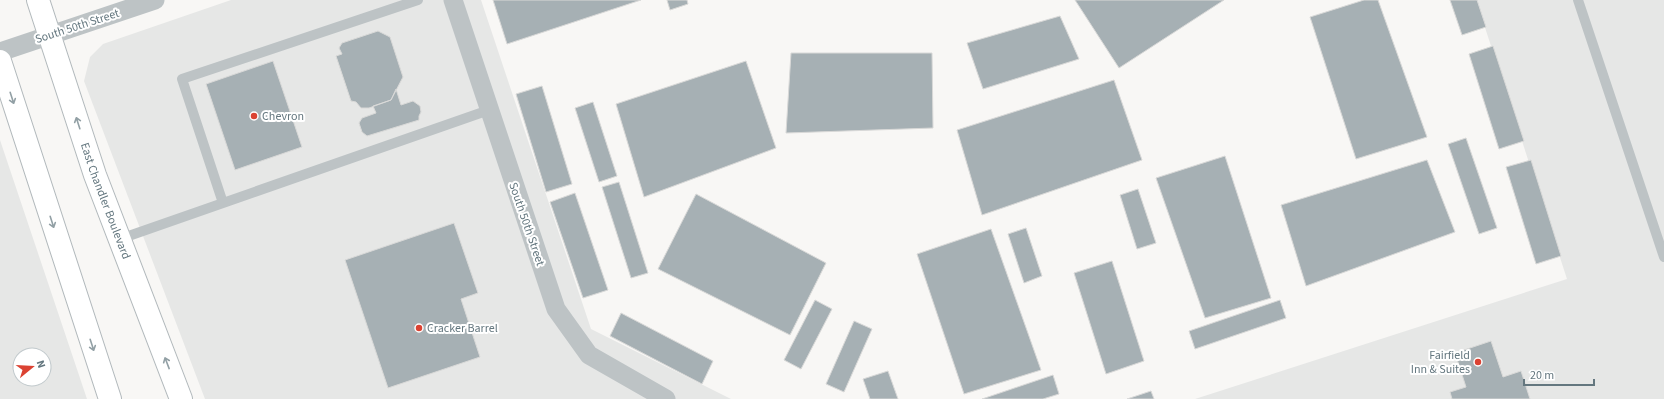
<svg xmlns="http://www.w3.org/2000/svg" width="1664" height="399" font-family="'Source Sans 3',sans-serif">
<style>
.built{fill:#e6e7e6;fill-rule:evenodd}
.building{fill:#a6b0b4;stroke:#d9d9d8}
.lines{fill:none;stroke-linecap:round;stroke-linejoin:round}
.secondary-casing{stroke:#b2b9bc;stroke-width:24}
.lane{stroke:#bdc3c5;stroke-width:10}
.street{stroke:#bdc3c5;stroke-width:19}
.secondary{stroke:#fff;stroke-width:22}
.oneway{stroke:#92a0a5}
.poi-dot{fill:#db4232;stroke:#fff;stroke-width:1.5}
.labels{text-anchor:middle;stroke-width:4;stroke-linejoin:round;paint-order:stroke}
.street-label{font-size:12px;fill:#64777f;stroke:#fff}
.poi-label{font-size:12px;fill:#64777f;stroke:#fff;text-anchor:start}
</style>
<rect width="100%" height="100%" fill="#f8f7f5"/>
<path class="built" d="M231,0h250l110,329 140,70h-526l-121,-318 6,-24 13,-13z
M1476,0h188v399h-469l372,-120z
M0,140l87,259h-87zM20,355h24v24h-24z"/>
<path class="building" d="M493,0h148l-134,44z
M667,0h20l1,4 -18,6z
M1075,0h149l-105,68z
M1364,0h14l49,137 -71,22 -46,-142z
M1450,0h27l9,27 -24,8z
M1060,16l19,43 -96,30 -16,-46z
M378,31l12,6 13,40 -12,23 -22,8h-8l-5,-6 -5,-1 -15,-45 6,-2 -3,-6 3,-5z
M1493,46l31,95 -25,8 -30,-95z
M791,53h141l1,75 -147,5z
M273,61l29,86 -67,23 -29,-86z
M746,61l30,87 -132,49 -28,-93z
M1114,80l28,80 -160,55 -25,-85z
M542,86l30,98 -26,8 -30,-98z
M396,89l5,16 12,-4 7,5 1,6 -2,4v4l-52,16 -5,-4 -3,-9 3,-5 14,-5 -3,-7 18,-6z
M593,102l24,74 -18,6 -24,-74z
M1466,138l31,90 -18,6 -31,-90z
M1225,156l46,142 -66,20 -49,-140z
M1427,160l28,72 -149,54 -25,-81z
M1531,160l30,96 -25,8 -30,-97z
M619,182l29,91 -17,5 -29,-91z
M1138,189l18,54 -19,6 -17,-54z
M575,193l33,97 -25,8 -33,-96z
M696,194l130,69 -36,72 -132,-66z
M454,223l24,70 -17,6 19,58 -92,31 -43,-128z
M1026,228l16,48 -18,7 -16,-49z
M991,229l50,141 -77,24 -47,-140z
M1112,261l32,100 -38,13 -32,-101z
M815,300l17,9 -31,60 -17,-9z
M1280,300l6,18 -91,31 -6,-18z
M621,313l92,48 -11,23 -92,-48z
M854,321l18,8 -28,63 -18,-8z
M1491,341l12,36 18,-6 9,28h-78l-2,-7 16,-5 -11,-34z
M888,371l10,28h-28l-7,-20z
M1053,375l6,19 -16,5h-61z
M1151,391l3,8h-27z"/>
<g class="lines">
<defs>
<g id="secondary">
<path id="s1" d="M38,0l57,175 86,224"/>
<path d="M0,61l110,338"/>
</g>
</defs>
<use href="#secondary" class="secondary-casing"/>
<path class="lane" d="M1578,0l86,257
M223,203l-41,-124 236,-79
M120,239l369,-129"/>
<path class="street" d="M453,0l103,309 33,46 77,44
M0,52l155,-52"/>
<use href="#secondary" class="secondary"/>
</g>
<defs><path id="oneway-shaft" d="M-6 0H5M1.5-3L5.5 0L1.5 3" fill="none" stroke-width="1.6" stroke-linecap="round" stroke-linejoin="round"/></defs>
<g class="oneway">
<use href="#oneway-shaft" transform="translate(12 98) rotate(72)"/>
<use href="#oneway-shaft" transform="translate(78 123) rotate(-108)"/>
<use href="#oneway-shaft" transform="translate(52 222) rotate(72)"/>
<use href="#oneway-shaft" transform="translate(92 345) rotate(72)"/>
<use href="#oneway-shaft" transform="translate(167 363) rotate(-111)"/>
</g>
<g class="poi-dot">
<circle cx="254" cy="116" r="4"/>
<circle cx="419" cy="328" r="4"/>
<circle cx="1478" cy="362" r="4"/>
</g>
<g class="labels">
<g class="street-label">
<text transform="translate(77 26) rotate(-18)" y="4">South 50th Street</text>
<text dy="4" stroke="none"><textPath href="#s1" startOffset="212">East Chandler Boulevard</textPath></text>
<text transform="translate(527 224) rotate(71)" y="4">South 50th Street</text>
</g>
<g class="poi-label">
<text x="262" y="120">Chevron</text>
<text x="427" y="332">Cracker Barrel</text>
<text x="1470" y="359" text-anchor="end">Fairfield<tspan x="1470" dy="14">Inn &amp; Suites</tspan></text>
</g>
</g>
<g transform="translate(32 367) rotate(72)"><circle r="19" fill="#ffffff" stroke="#c1c9cc"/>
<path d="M0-3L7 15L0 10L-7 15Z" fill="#db4232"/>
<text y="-6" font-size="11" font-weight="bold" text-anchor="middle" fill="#64777f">N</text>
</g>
<path d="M1524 379v6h70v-6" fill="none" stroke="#64777f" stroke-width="2"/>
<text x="1530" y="379" font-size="12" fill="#64777f" stroke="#ffffff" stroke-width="3" paint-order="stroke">20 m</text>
</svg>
